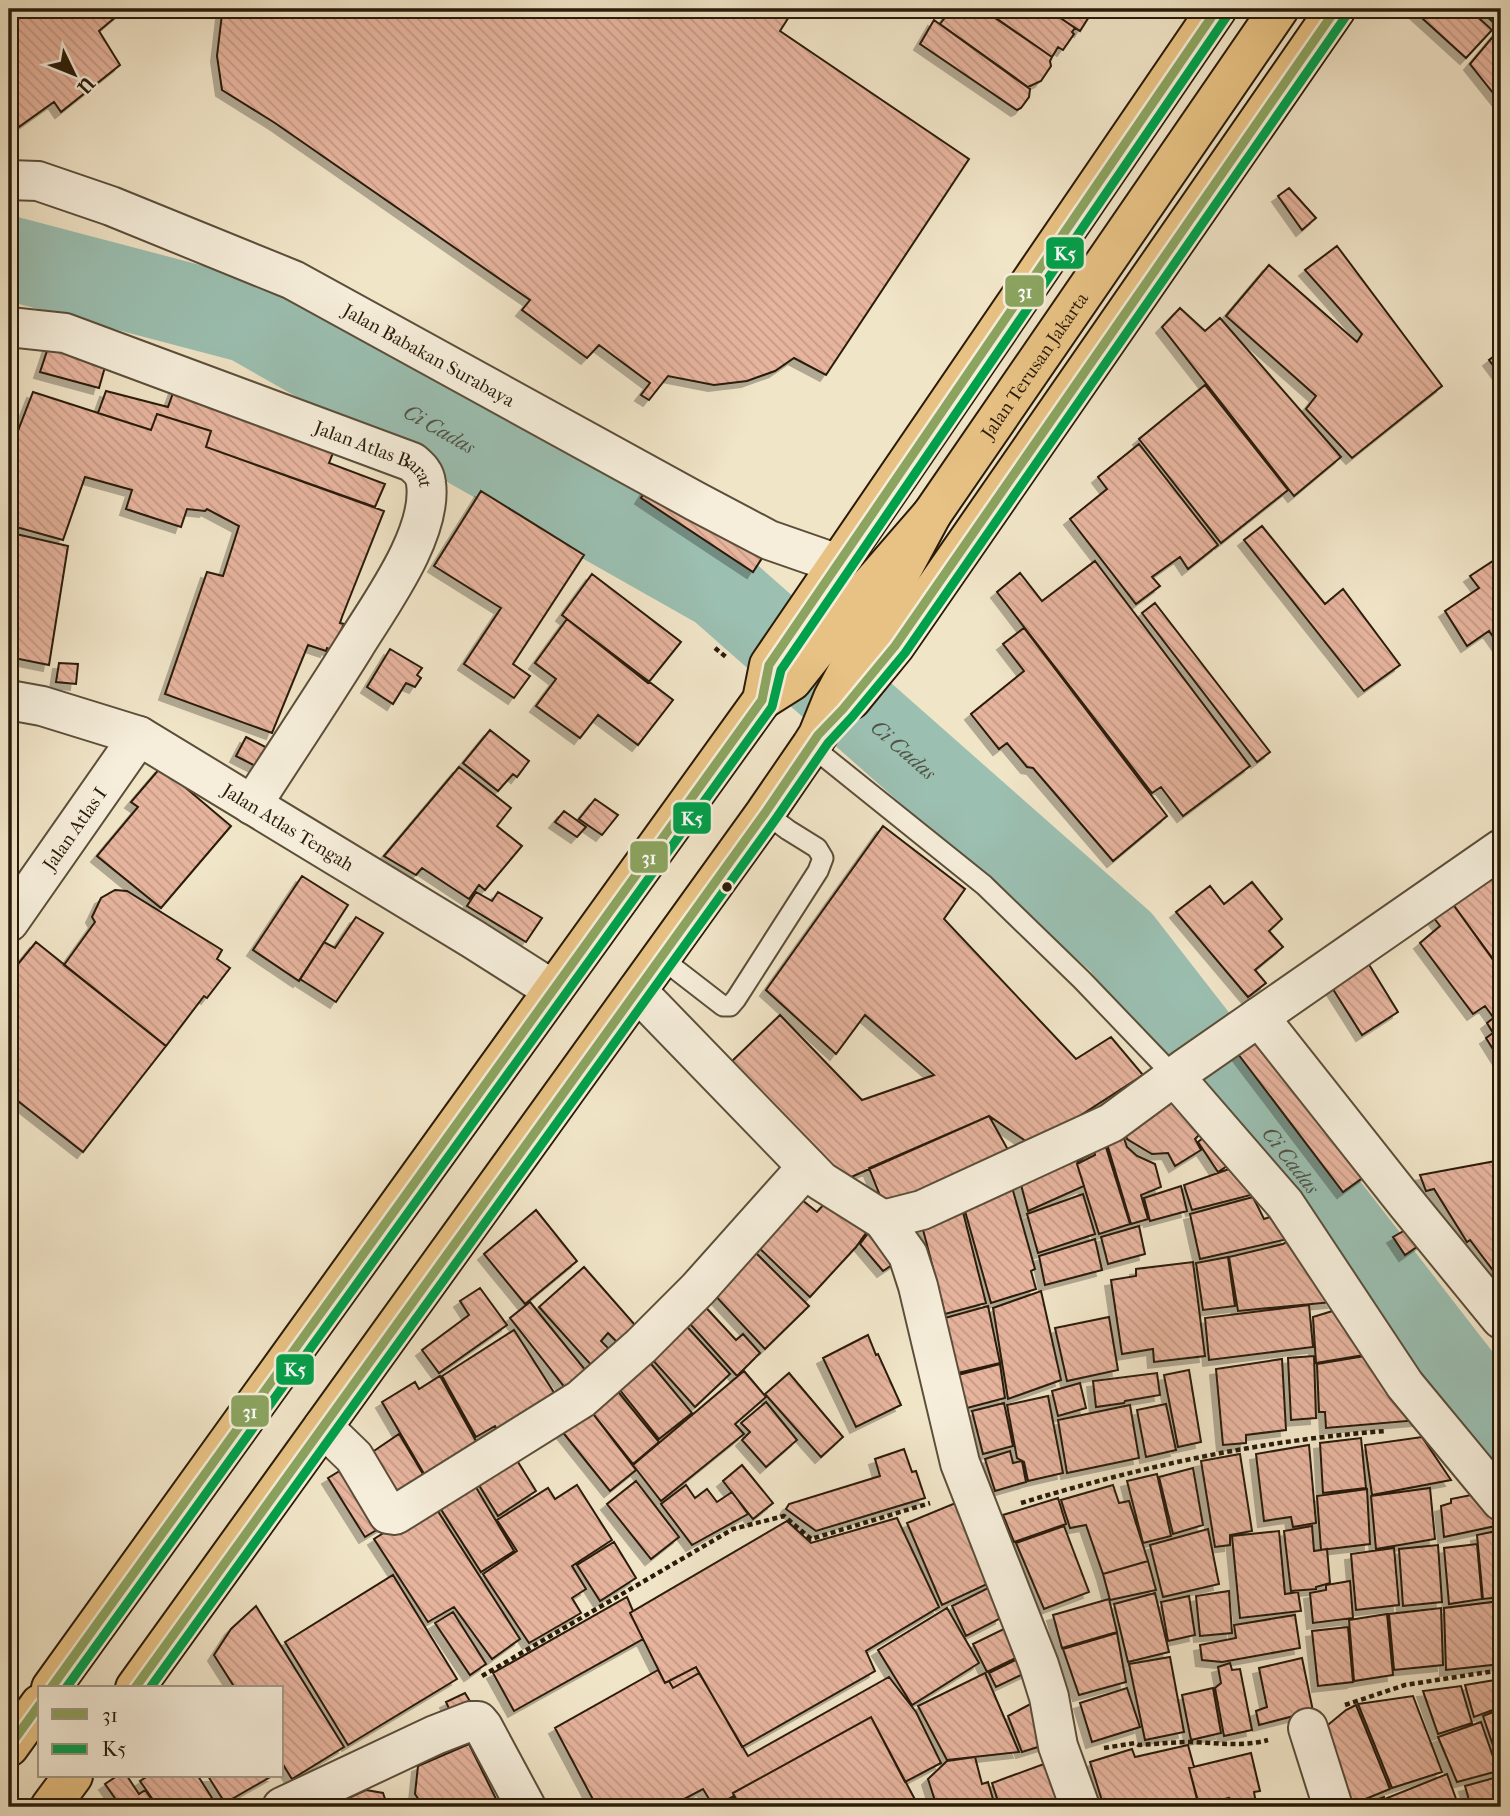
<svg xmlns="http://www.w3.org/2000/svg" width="1510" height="1816" font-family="'IM FELL French Canon',serif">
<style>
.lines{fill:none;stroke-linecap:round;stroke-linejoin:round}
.river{stroke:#9bbfb1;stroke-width:84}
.building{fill:url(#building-back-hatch);stroke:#291b09;stroke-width:2;filter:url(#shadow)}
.lane-casing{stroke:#5b4e39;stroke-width:23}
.street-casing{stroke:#5b4e39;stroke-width:42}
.primary-casing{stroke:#291b09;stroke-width:42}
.path{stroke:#291b09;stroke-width:4.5;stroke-dasharray:5 3.5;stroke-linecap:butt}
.lane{stroke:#f6eedb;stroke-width:19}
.street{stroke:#f6eedb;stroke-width:38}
.primary{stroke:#e8c284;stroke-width:38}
.bus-1-casing{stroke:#f6eedb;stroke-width:14}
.bus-2-casing{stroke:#f6eedb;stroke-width:14}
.bus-1{stroke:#8ba45f;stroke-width:9}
.bus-2{stroke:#00a14b;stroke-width:9}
.bus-dot{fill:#291b09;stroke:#f6eedb;stroke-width:2.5}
.labels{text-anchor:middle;stroke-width:6;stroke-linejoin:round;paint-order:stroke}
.street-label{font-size:19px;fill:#291b09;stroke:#f6eedb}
.water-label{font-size:21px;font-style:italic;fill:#515444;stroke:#f6eedb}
.line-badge{stroke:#f6eedb;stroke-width:2.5}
.badge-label{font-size:19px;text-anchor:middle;font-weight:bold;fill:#fff}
</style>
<defs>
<pattern id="building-back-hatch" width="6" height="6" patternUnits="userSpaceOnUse" patternTransform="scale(1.75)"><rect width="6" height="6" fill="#e7b49e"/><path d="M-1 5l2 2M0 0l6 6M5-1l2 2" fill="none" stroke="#c69a87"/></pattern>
<filter id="shadow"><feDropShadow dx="-6" dy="6" stdDeviation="0" flood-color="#0004"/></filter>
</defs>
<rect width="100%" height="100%" fill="#f1e5c8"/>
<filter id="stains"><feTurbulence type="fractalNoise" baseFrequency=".00286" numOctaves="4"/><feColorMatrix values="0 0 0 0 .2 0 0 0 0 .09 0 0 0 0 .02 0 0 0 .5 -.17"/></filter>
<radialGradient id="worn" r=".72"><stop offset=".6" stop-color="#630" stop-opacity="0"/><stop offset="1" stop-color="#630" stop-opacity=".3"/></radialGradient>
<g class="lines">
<path class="river" id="s1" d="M9,258l239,63 472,267 401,354 380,489"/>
</g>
<path class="building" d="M9,9h116l-26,22 21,34 -59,47 -7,-10 -45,32z
M225,9h569l-14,22 189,128 -143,216 -32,-17 -19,13 -28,10 -33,4 -46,-9 -19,24 -8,-5 9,-12 -51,-38 -12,13 -65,-48 8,-10 -255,-177 -53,-33 -5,-34 5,-42z
M947,9h35l70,48 -2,4 1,5 -10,15 -13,6 -88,-63 10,-13z
M983,9h64l28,19 -3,4 2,2 -11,16 -5,-3 -6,10z
M1047,9h47l-14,22z
M1412,9h57l23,21 -26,28z
M1479,9h22v7l-7,7z
M934,20l96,69 -1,8 -8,11 -4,2 -97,-66z
M1501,27v76l-31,-39z
M1289,188l27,30 -14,12 -24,-34z
M1337,246l105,140 -90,72 -46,-49 10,-13 -90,-80 43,-51 88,77 5,-8 -57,-64z
M1180,308l25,23 15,-13 121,139 -47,39 -132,-169z
M52,336l57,17 -10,35 -59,-16z
M1501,351v25l-12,-16z
M177,382l162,56 -10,25 56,21 -10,23 -169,-60 5,-16 -54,-17 -6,16 -53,-17 8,-22 62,16z
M1205,385l83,105 -67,53 -82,-104z
M33,392l118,38 6,-16 54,17 -5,16 178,64 -42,106 -2,6 4,1 -12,26 -5,-2 -1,3 -18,-6 -36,88 -107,-39 42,-122 16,4 16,-50 -32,-17 -2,2 -18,-2 -6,18 -55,-18 6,-19 -47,-13 -22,63 -54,-15v-71z
M1139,444l79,101 -30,24 -8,-12 -28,20 8,9 -24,18 -66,-85 37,-30 -9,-12z
M653,479l113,73 -13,20 -112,-74z
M481,491l103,64 -71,109 17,12 -16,22 -50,-34 37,-56 -67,-42z
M1262,526l63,78 18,-15 57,76 -36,26 -120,-151z
M16,534l52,12 -19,119 -40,-8v-77z
M1496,559l5,8v81l-12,-17 -22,15 -22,-35 34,-23 -9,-12z
M1095,561l155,205 -67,50 -22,-29 -9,6 -155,-201 23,-19 22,28z
M592,574l89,68 -33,41 -86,-68z
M1155,603l115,149 -13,10 -115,-149z
M567,619l106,81 -35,45 -40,-30 -18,23 -44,-32 20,-27 -21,-16z
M1024,628l143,188 -54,45 -80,-93 -6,-1 -20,-24 -8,6 -28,-35 53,-43 -21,-27z
M390,649l32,19 -5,7 4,3 -6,9 -9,-4 -13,21 -26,-17z
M59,663l19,1 -2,20 -20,-2z
M490,730l39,31 -12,16 -4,-3 -15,17 -35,-28z
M246,737l33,17 -10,19 -33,-17z
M161,767l70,59 -70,82 -64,-52 41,-49 -7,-5z
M459,767l52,41 -14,18 25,20 -37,44 -6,-5 -10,14 -47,-31 -6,7 -32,-19z
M595,799l23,16 -16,20 -23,-16z
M564,811l22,16 -9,10 -22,-15z
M883,826l82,63 -21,30 132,140 35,-22 32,38 -110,71 -44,-30 -149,66 -110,-119 50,-48 82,85 72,-25 -69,-60 -29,39 -70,-64z
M1491,866l10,15v89l-54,-74z
M302,876l46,29 -49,76 -46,-31z
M1252,882l30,37 -13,12 14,16 -28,23 11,13 -18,14 -72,-85 34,-26 14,18z
M115,890l12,1 95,59 -5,9 13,9 -23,30 -3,-2 -38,50 -102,-81 31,-43 -3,-5 9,-19z
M476,892l16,9 6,-9 44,26 -16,24 -59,-36z
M1447,896l54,75v40l-8,6 -8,-11 -12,8 -53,-71 20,-17 -12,-16z
M356,917l27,16 -47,69 -36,-23 24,-37 11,6z
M36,942l130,104 -83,106 -74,-58v-119z
M1360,950l38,62 -36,23 -38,-60z
M1501,1012v50l-15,-24 7,-5 -6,-10z
M1257,1031l115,140 -29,21 -108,-142z
M1174,1096l30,34 -9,9 6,11 -26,16 -7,-13 -16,1 -25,-15 -5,-12z
M989,1116l23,41 -127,51 -16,-40z
M1121,1130l6,17 10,9 18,8 6,23 -20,8 7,24 -17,5 -26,-87z
M1208,1134l22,30 -12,8 -20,-30z
M1104,1141l26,83 -31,10 -22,-70 18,-9 -2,-10z
M1085,1147l4,8 -11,6 -1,3 7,22 -56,25 -8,-30z
M1501,1160v121l-31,-41 -3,2 -33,-53 -8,2 -6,-16z
M1232,1168l19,27 -59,15 -8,-25z
M1181,1186l6,25 -37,10 -6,-23z
M1012,1187l23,82 -4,2 5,18 -45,14 -28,-99z
M1083,1194l12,40 -57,19 -11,-39z
M796,1195l21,17 9,-10 47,21 -17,24 -46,50 -57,-55z
M1253,1197l11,22 6,-2 18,22 -88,20 -10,-45z
M962,1208l24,95 -41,11 -24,-92z
M536,1210l41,51 -52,43 -41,-50z
M878,1220l23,39 -18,12 -23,-27z
M1414,1225l10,17 -19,13 -12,-18z
M1139,1226l6,28 -37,10 -7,-27z
M1095,1239l7,31 -57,15 -6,-29z
M1289,1240l44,62 -95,9 -9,-54 54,-13z
M750,1247l59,59 -44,43 -54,-58z
M1228,1257l7,49 -32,4 -7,-47z
M1193,1262l12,94 -51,6 -1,-13 -31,5 -11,-74 25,-4v-7z
M584,1267l58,66 -17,17 -17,-17 -7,8 12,12 -20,14 -54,-60z
M480,1288l27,37 -68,48 -17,-23 47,-35 -9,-14z
M1041,1291l20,89 -53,19 -15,-91z
M699,1300l37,40 7,-6 17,19 -23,23 -54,-60z
M530,1302l65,80 -21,17 -64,-81z
M1309,1305l4,42 -104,13 -4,-42z
M988,1306l12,57 -42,10 -13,-55z
M1339,1309l31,45 -54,9 -3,-46z
M1109,1317l9,53 -51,11 -12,-53z
M679,1318l51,56 -35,33 -44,-49z
M514,1330l48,75 -58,36 -9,-15 -19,11 -34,-61z
M868,1335l8,20 2,-1 23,51 -45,22 -33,-69z
M1371,1355l48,65 -93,8 -1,-16h-6l-2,-48z
M1314,1356l2,62 -25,2 -3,-62z
M647,1359l45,54 -33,26 -43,-54z
M1282,1359l4,71 -40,5v8l-23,2 -7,-76z
M1000,1364l5,34 -38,10 -9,-33z
M1189,1370l12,72 -23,5 -14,-72z
M744,1371l22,26 -31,27 9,10 -83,67 -28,-36z
M789,1373l54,64 -22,20 -56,-63z
M1157,1373l3,22 -35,6 -1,2 -28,4 -3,-26z
M440,1376l42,76 -52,32 -48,-82 33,-20 4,7z
M611,1383l48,59 -26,22 -46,-58z
M1080,1383l6,25 -28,8 -6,-25z
M1048,1396l15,77 -35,8 -4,-19 -7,-4 -10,-53z
M766,1402l31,38 -31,27 -24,-27 8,-8 -9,-9z
M1004,1403l9,43 -30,8 -11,-43z
M1166,1404l10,46 -30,7 -9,-47z
M1130,1405l9,53 -72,15 -9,-53z
M587,1406l49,64 -26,21 -49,-61z
M399,1434l30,50 -32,21 -29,-50z
M1422,1437l29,43 -79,15 -7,-50z
M1361,1438l5,50 -43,5 -3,-50z
M1309,1445l7,78 -23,4 -2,-10 -27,4 -8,-67z
M904,1449l8,23 4,-1 9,27 -109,33 -30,-22 3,-5 91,-28 -5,-17z
M1010,1451l3,12 9,-2 4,21 -31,9 -10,-32z
M513,1454l23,37 -38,25 -24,-39z
M1240,1454l12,77 -22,4v10l-15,2 -14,-86z
M353,1463l35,60 -23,14 -37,-59z
M742,1465l31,38 -20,16 -30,-38z
M1193,1468l10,57 -30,9 -14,-57z
M1157,1474l14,62 -28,7 -16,-62z
M471,1479l43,72 -33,21 -46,-72z
M636,1481l43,56 -28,22 -44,-55z
M577,1485l35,55 -40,26 14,23 -14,9 9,15 -52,30 -46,-69 34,-23 -20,-31 51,-32 7,11z
M686,1485l9,13 12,-9 10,13 15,-10 16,22 -56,31 -31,-41z
M1113,1485l6,18 10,-2 19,60 -45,13 -17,-49 -16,3 -9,-28z
M1430,1488l5,51 -59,10 -5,-53z
M1367,1489l3,55 -49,6 -4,-54z
M1476,1494l24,31 -56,12 -3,-31 10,-3v-4z
M970,1497l28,82 -56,26 -35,-82z
M1058,1498l8,26 -52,18 -11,-27z
M432,1502l88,137 -28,20 -38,-52 -26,15 -54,-83z
M897,1518l42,89 -73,44 9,20 -133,76 -46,-80 -31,16 -35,-70 157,-92 24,22z
M1064,1526l25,66 -45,17 -28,-66z
M1312,1526l2,25 13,-2 3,34 -14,4v2l-25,2 -7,-60z
M1208,1529l11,55 -56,13 -13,-52z
M1501,1530v67l-18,2 -6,-64z
M1279,1531l6,63 13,-2 3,19 -61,7 -8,-82z
M614,1542l22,36 -36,23 -23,-36z
M1477,1544l5,55 -33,5 -5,-56z
M1438,1545l4,57 -39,4 -4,-57z
M1394,1548l5,57 -43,5 -5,-56z
M1148,1561l8,29 -46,10 -7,-26z
M393,1575l64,104 -109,66 -63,-103z
M1350,1581l3,37 -40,5 -3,-30 16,-3v-5z
M1000,1582l1,36 -35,18 -14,-30z
M1229,1591l3,42 -32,3 -4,-40z
M1155,1593l14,59 -41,10 -14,-58z
M1189,1596l6,39 -27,6 -7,-39z
M627,1597l6,14 -3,2 13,26 -129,72 -21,-38z
M1109,1599l8,33 -55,16 -9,-33z
M1501,1601v63l-55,6 -2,-62z
M256,1606l88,141 -52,32 -10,-16v-75h-47l-21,-33 17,-26z
M947,1608l32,55 -67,42 -34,-55z
M1441,1608l2,57 -49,5 -5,-56z
M453,1612l33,52 -16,11 -35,-52z
M1387,1614l6,61 -39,6 -5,-61z
M1295,1615l5,33 -78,14 -20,-2 -2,-15 36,-7 -2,-13z
M1018,1622l12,29 -43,21 -14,-28z
M1348,1627l5,55 -35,4 -6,-55z
M1117,1633l9,49 -47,13 -16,-46z
M1032,1652l6,15 -42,20 -7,-14z
M1170,1657l14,75 -39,8 -16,-76z
M1302,1658l11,53 -54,14 -3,-14 11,-4 -8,-39z
M1230,1663l2,7 8,-1 12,61 -28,6 -9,-48 6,-5 -3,-16z
M696,1667l3,6 -26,15 -4,-7z
M658,1670l7,13 4,-2 4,7 26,-15 49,83 141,-79 27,35 25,51 -36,19 -34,-65 -138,76 1,3 -20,11 -11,-18 -34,18h-72l-42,-79z
M985,1673l34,79 -72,8 -29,-54z
M1501,1679v28l-27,10 -9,-32z
M1461,1686l11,37 -34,11 -15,-43z
M1127,1688l13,39 -48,15 -12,-39z
M1213,1688l8,45 -30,7 -9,-45z
M465,1693l6,10 -20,10 -5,-11z
M1413,1696l29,76 -50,16 -34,-84z
M1040,1699l17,42 -35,11 -14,-36z
M1356,1705l34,84 -44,18 -34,-69 34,-28z
M1501,1709v60l-18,-53z
M871,1717l48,90h-179l-7,-14z
M1481,1722l17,49 -41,11 -19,-45z
M469,1744l31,63h-76l-9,-13 3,-28z
M1188,1745l6,22 -5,1 9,35 -12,4h-82l-14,-45 42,-13 3,8z
M1251,1753l9,38 -6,1 2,12 -10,3h-14l-3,-9 -30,7 -10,-37z
M975,1757l7,27 6,-2 7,24 -4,1h-54l-9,-28 19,-18z
M1052,1761l16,46h-68l-8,-24z
M1447,1774l12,33h-69l-3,-9z
M117,1776h10l12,18 6,-4 12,17h-43l5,-3 -14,-20z
M148,1776h50l14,22 -14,9h-40l-18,-26z
M208,1776h64l-47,27z
M1501,1776v31h-30l-6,-21z
M366,1790l17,3 4,12 -4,2h-54z
M1384,1797l4,10h-32z"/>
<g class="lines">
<defs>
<path id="lane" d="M811,746l173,139 98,95 92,96
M661,958l62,48h7l6,-7 82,-128 5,-13 -6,-10 -29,-18 -23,-17"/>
<g id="street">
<path id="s2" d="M9,180l29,1 73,25 182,74 402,221 74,39 69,24"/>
<path id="s3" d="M9,327l56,6 347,129c7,6 13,11 14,21 7,51 -47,123 -72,164 -33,53 -68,105 -102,158"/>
<path id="s4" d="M9,700l33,6 97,30 334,203 80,51"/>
<path id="s5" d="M9,922l130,-186"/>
<path d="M637,991l184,190 62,39 25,35 10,31 42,177 79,202 10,32 9,49 22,61"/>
<path d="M1259,1017l148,187 94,115"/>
<path d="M1174,1076l111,128 120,181 96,116"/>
<path d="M883,1220l39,-10 189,-87 76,-56 314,-218"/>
<path d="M323,1427l31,30 34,57 7,1 186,-116 60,-53 57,-57 109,-122"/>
<path d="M1308,1728l25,79"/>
<path d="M282,1807l153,-72 36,-14h7l5,6 43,80"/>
</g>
<g id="primary">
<path id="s6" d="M762,700l30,-19 50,-63 90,-104 347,-505"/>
<path d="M851,700l44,-54 441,-637"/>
<path d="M51,1688l711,-988 7,-35 448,-656"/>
<path d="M135,1688l630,-875 46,-67 7,-11 15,-37 99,-184"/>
<path d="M9,1747l31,-43"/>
<path d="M50,1807l23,-31"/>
</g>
</defs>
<use href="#lane" class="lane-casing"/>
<use href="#street" class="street-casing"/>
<use href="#primary" class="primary-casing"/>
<path class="path" d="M715,648l11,9
M1021,1503c119,-36 241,-63 365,-72
M482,1676l251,-147 51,-13 27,23 119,-36
M1345,1705l60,-20 96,-15
M1104,1748l31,-5 4,2c17,-1 34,-3 51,-3 27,1 52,5 78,-2"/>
<use href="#lane" class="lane"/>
<use href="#street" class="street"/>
<use href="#primary" class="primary"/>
<defs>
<path id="bus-1" d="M51,1688l711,-988 7,-35 448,-656
M135,1688l630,-875 53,-78 25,-26 52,-63 441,-637
M9,1747l31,-43"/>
<path id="bus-2" d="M66,1688l706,-981 9,-37 446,-654
M150,1688l625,-868 53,-77 24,-26 53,-64 441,-637"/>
</defs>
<use href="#bus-1" class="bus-1-casing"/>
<use href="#bus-2" class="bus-2-casing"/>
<use href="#bus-1" class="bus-1"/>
<use href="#bus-2" class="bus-2"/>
</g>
<circle class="bus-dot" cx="727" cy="887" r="6"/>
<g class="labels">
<g class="street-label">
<text dy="7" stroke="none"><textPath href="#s2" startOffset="458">Jalan Babakan Surabaya</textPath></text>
<text dy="7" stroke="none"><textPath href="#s6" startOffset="434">Jalan Terusan Jakarta</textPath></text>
<text dy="7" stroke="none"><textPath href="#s3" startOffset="390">Jalan Atlas Barat</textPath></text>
<text dy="7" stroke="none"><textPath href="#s4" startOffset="310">Jalan Atlas Tengah</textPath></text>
<text dy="7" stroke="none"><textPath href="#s5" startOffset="114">Jalan Atlas I</textPath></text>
</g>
<g class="water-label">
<text dy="7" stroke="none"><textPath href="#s1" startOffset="467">Ci Cadas</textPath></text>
<text dy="7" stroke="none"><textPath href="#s1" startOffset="1034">Ci Cadas</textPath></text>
<text dy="7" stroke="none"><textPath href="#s1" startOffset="1601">Ci Cadas</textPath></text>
</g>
</g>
<g class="line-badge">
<rect x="1045" y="236" width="40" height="34" rx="7" fill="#00a14b"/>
<rect x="1004" y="274" width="41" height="34" rx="7" fill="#8ba45f"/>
<rect x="672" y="801" width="40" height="34" rx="7" fill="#00a14b"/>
<rect x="629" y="840" width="40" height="34" rx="7" fill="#8ba45f"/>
<rect x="275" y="1353" width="40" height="33" rx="7" fill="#00a14b"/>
<rect x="230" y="1394" width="40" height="34" rx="7" fill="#8ba45f"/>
</g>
<g class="badge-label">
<text x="1065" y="260">K5</text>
<text x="1025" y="298">31</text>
<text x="692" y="825">K5</text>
<text x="649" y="864">31</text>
<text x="295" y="1376">K5</text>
<text x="250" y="1418">31</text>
</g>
<rect width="1510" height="1816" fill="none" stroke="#f1e5c8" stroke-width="35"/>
<rect x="10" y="10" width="1489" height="1795" fill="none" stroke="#291b09" stroke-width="3.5"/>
<rect x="18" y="18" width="1475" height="1781" fill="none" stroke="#291b09" stroke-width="2"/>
<rect x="38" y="1686" width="245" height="91" fill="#f6eedb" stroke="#a49a87" stroke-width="2"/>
<rect x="52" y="1709" width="35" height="10" fill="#8ba45f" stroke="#a49a87" stroke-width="2"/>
<text x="102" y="1722" font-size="21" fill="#291b09">31</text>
<rect x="52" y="1744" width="35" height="10" fill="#00a14b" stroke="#a49a87" stroke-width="2"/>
<text x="102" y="1756" font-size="21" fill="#291b09">K5</text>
<g transform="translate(74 74) rotate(133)" stroke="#f6eedb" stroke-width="5" paint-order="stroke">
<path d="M0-5L12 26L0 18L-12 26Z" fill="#291b09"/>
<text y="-10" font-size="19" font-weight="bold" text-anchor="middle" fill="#291b09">U</text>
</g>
<rect width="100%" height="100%" filter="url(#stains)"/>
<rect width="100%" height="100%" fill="url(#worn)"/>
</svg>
